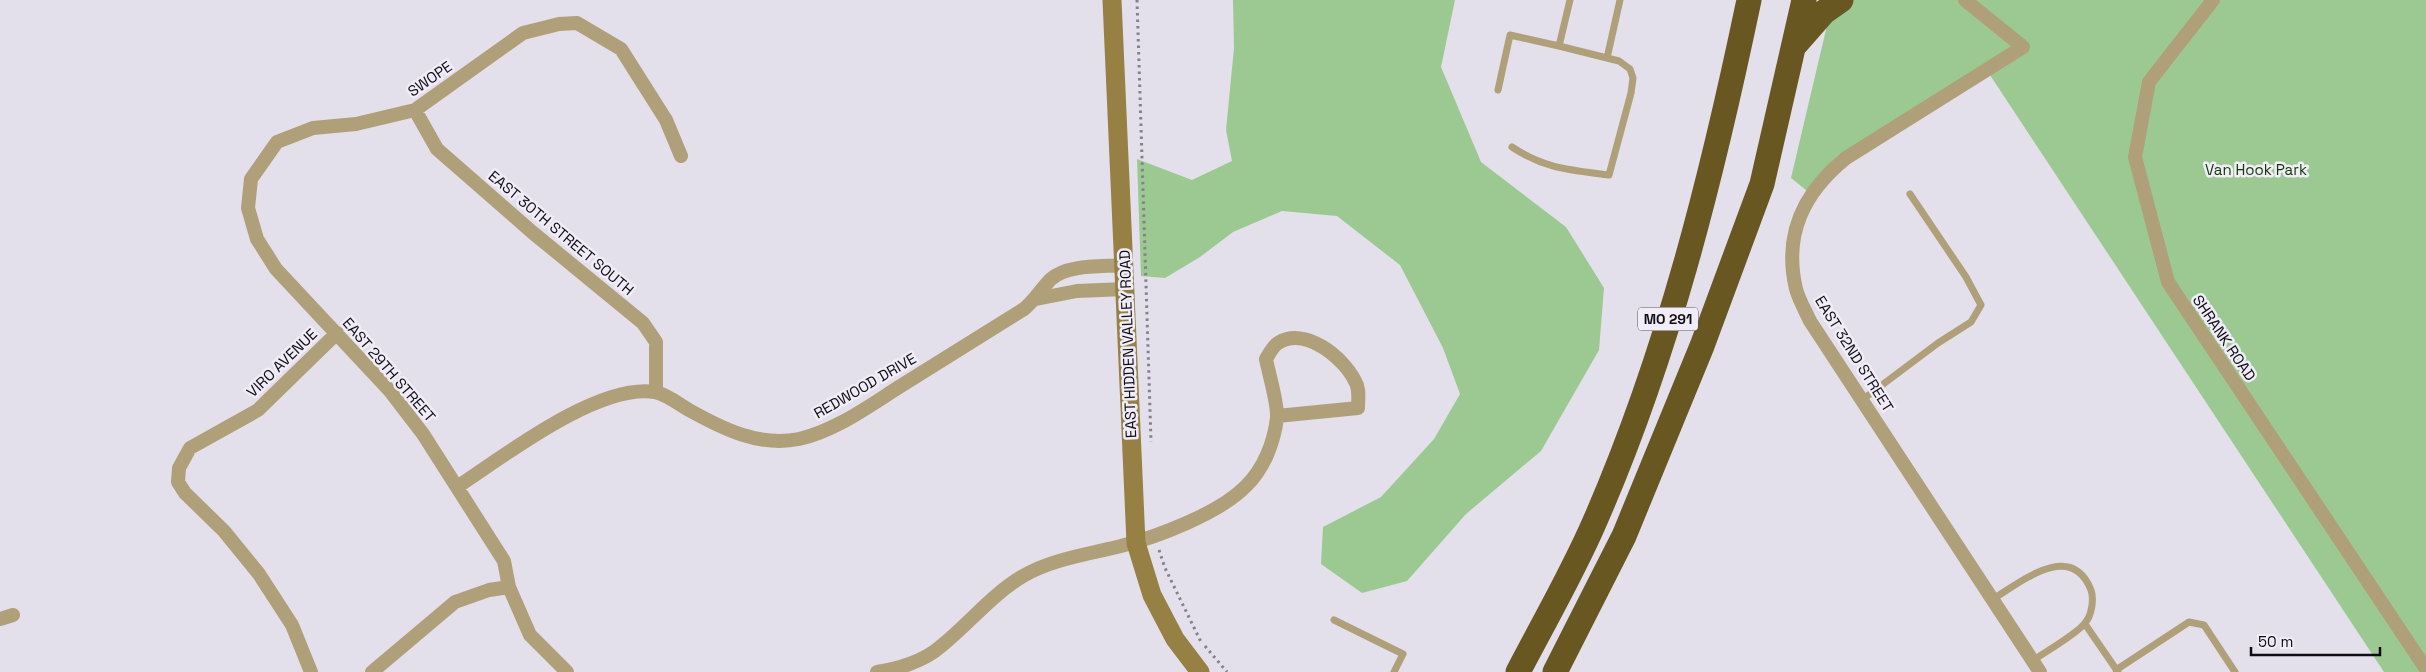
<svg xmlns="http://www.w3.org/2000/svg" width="2426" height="672" font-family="'Space Grotesk',sans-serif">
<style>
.green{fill:#9cc992}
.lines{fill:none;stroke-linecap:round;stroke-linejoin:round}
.path{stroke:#848189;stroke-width:3;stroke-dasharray:2.5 4;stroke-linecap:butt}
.lane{stroke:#afa079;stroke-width:7}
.street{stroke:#afa079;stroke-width:14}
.secondary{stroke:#968043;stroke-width:19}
.highway{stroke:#695722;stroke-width:25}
.labels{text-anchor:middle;stroke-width:5;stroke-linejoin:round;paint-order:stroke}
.shield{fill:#f0ecf8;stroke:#525056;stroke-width:1}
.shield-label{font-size:14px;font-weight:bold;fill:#0f0d11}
.street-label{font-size:15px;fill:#0f0d11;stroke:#f0ecf8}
.park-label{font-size:15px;fill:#103a04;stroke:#f0ecf8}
</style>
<rect width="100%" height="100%" fill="#e3dfeb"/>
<path class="green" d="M1233,0h222l-14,67 40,95 85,65 38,61 -5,62 -58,101 -75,63 -59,67 -45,12 -41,-29 2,-37 58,-30 53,-58 26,-45 -17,-46 -43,-83 -63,-49 -55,-5 -49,21 -33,25 -35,21 -24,-2 -4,-117 55,21 40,-19 -6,-31 8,-82z
M1833,0h593v672h-42l-398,-603 -140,89 -35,36 -20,-16z"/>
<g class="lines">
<path class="path" d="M1137,0l14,442
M1159,550l6,18 36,74
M1205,646l22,26"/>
<path class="lane" d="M1607,58l13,-58
M1498,90l12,-55 49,11
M1512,147c33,22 59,23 97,28l22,-82 2,-15 -3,-9 -11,-8 -60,-15 11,-46
M1862,400l76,-57 33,-21 10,-17 -15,-28 -56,-83
M1993,599c28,-17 78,-59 98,-9 3,9 1,25 -6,33 -8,11 -40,29 -53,38
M1334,620l69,34 -9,18
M2085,624l33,48
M2116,670l73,-48 15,3 31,47"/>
<path class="street" d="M1965,0l58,47 -177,111c-42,34 -63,76 -50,131 3,11 9,21 14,32l230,351
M2213,0l-64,82 -14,75 33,125 258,387
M415,110l22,39 95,83 111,91 13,19v50
M1036,299l41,-8 48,-2
M457,487c47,-31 141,-104 198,-95 11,2 24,12 34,18 34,19 70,37 110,29 36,-8 70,-33 100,-52 42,-26 84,-52 125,-78 11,-9 17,-20 27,-30 17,-15 51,-12 73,-14
M0,619l13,-4
M311,672l-19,-47 -33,-51 -35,-43 -39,-38 -7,-11 1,-14 11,-20 68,-38 79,-77
M372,672l83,-70 34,-12 20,-3
M567,672l-37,-37 -21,-48 -5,-26 -81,-127 -33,-43 -114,-122 -19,-30 -9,-31 3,-29 26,-37 36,-14 43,-4 59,-14 108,-77 36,-9 18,-1 44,26 45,71 15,36
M877,672c21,-3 47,-11 63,-25 29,-23 51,-52 83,-71 29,-17 66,-22 98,-30 36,-9 99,-33 125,-60 18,-17 28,-44 31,-68 1,-15 -8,-43 -11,-59 3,-5 7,-13 12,-16 27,-17 65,14 77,38 5,8 3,17 3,27l-81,8"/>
<path class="secondary" d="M1112,0l24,543 16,52 23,44 25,33"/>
<path class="highway" d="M1795,45l29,-33 17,-12
M1518,672c26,-50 55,-100 77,-151 73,-167 117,-344 154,-521
M1555,672l69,-136 78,-190 60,-162 42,-184"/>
</g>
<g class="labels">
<rect class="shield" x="1638" y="307.5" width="60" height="23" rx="4"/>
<g class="shield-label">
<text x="1668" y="324">MO 291</text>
</g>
<g class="street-label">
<text transform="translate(430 79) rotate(-35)" y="5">SWOPE</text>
<text transform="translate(561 233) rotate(40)" y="5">EAST 30TH STREET SOUTH</text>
<text transform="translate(2224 338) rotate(56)" y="5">SHRANK ROAD</text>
<text transform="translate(1128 344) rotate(-92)" y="5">EAST HIDDEN VALLEY ROAD</text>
<text transform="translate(1854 354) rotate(58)" y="5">EAST 32ND STREET</text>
<text transform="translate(282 363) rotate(-44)" y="5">VIRO AVENUE</text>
<text transform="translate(389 370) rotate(49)" y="5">EAST 29TH STREET</text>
<text transform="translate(865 386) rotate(-30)" y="5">REDWOOD DRIVE</text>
</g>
<g class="park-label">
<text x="2256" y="175">Van Hook Park</text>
</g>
</g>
<path d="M2251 647v8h129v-8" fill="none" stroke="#0f0d11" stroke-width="2.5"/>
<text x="2258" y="647" font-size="15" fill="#0f0d11" stroke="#f0ecf8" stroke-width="4" paint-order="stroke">50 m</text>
</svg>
